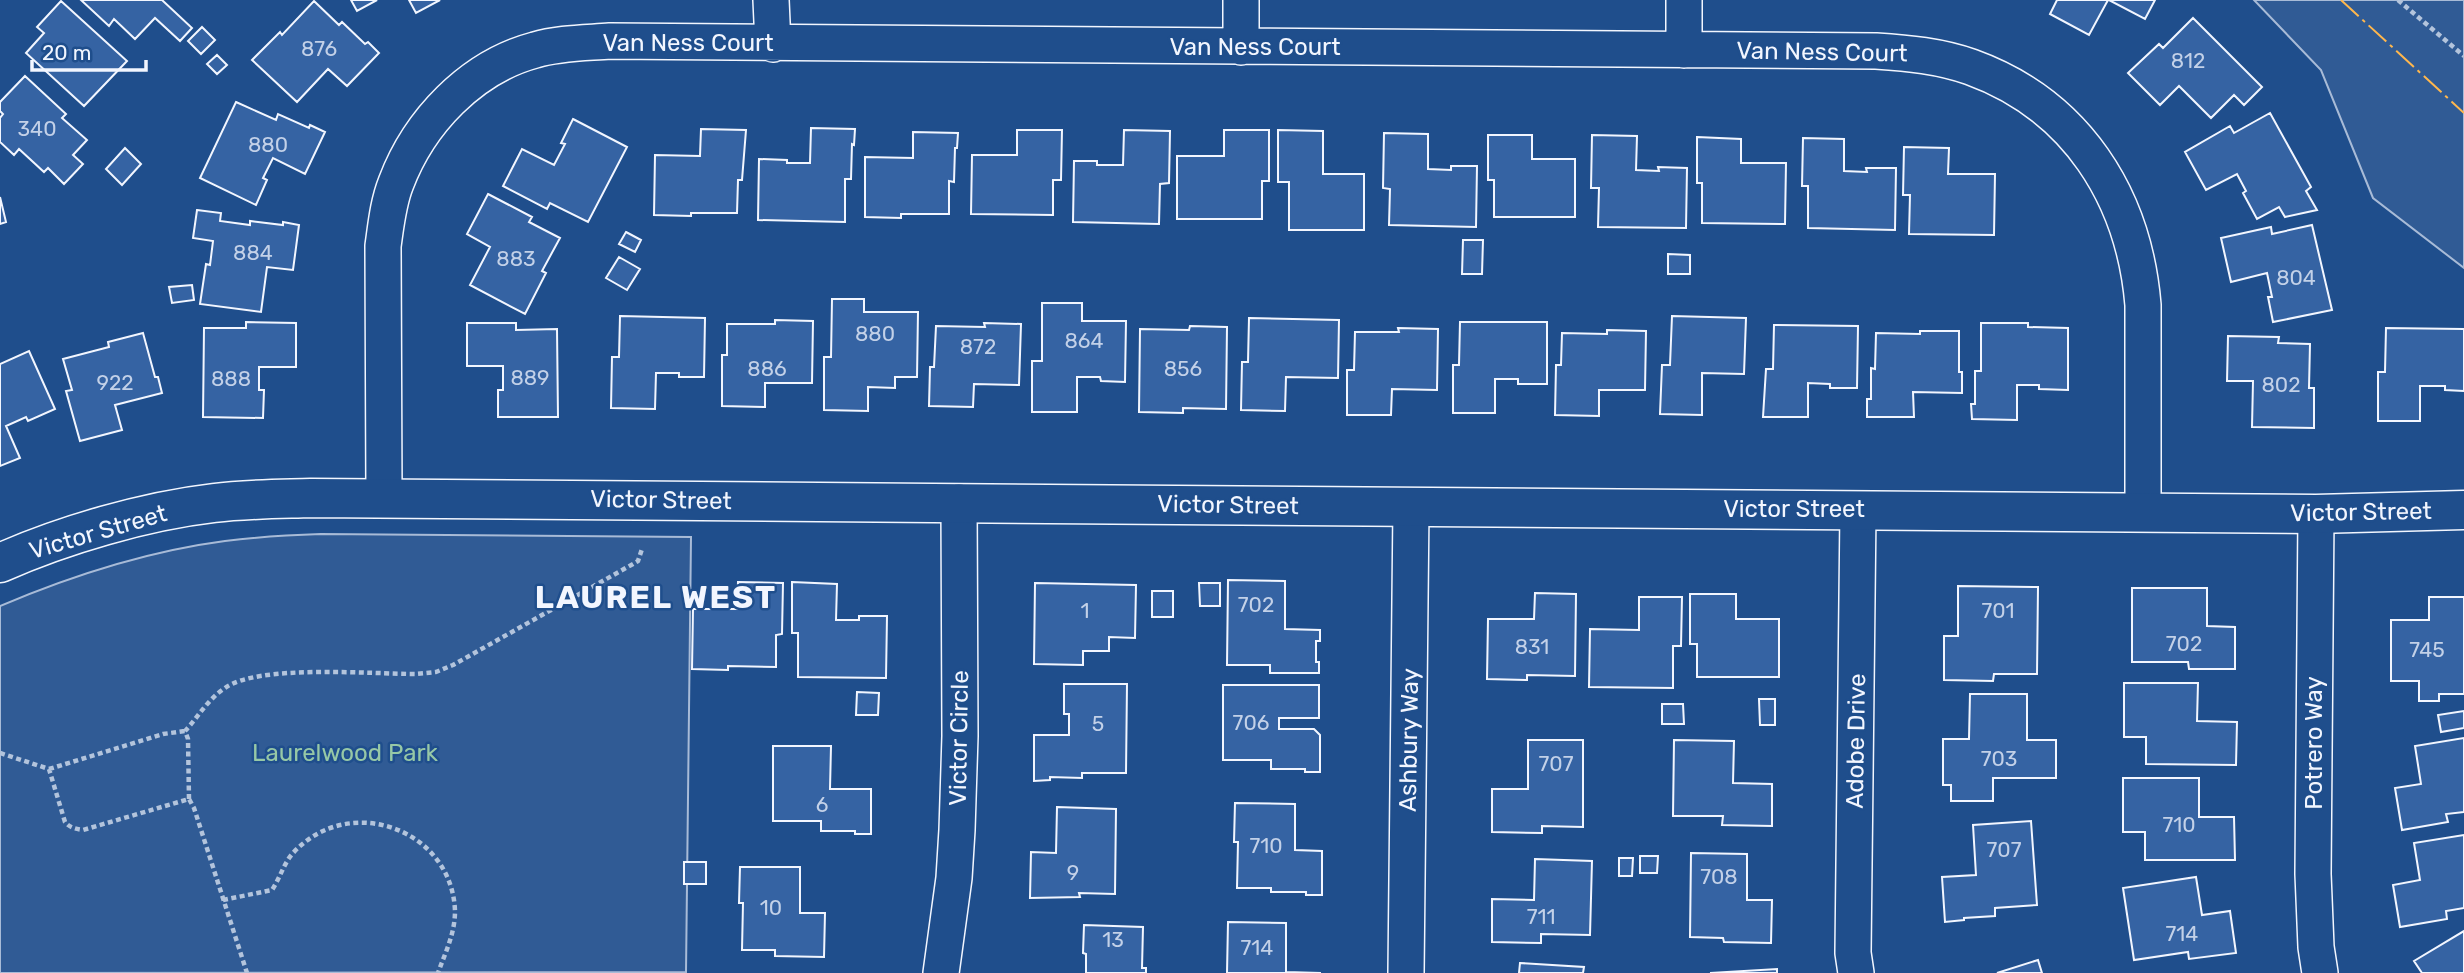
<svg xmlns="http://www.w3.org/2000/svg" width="2464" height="973" font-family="Rubik,sans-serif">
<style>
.green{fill:#305b95;stroke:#a8bbd7;stroke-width:2}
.building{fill:#3563a3;stroke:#f2f6ff;stroke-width:2}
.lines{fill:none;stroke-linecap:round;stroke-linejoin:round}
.minor-casing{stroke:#f2f6ff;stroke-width:38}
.tertiary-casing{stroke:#f2f6ff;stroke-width:41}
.path{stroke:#b3c4dc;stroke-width:4.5;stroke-dasharray:5 3.5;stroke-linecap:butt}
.minor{stroke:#1f4e8c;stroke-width:35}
.tertiary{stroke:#1f4e8c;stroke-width:38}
.power{stroke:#ffb74d;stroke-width:2;stroke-dasharray:24 5 3.5 5;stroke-linecap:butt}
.labels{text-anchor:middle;stroke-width:5;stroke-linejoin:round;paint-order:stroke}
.number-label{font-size:21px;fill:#c3d1e8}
.street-label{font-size:24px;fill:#f2f6ff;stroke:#1f4e8c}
.park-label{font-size:24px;fill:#97c8a6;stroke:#1f4e8c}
.district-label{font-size:32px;font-weight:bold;letter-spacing:2px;fill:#f2f6ff;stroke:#1f4e8c}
</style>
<rect width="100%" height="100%" fill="#1f4e8c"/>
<path class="green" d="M2254,0h210v268l-91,-70 -52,-128z
M321,534l370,3 -5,435 -686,1v-367c71,-30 148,-55 225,-65 32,-4 64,-6 96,-7z"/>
<path class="building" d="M81,0h81l30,28 -12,13 -25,-23 -20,21 -21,-20 -5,7z
M351,0h26l-20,11z
M409,0h31l-24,13z
M2057,0h51l-19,35 -39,-21z
M2109,0h46l-10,19z
M61,1l66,60 -43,45 -58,-53 18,-20 -7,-6z
M314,1l25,24 3,-3 23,22 3,-2 11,11 -32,33 -19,-17 -31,33 -45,-42 28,-28 2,3z
M2193,18l69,69 -18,18 -10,-10 -23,23 -32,-32 -19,19 -32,-32 31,-29 4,4z
M202,27l13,13 -14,14 -13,-13z
M217,55l10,10 -10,9 -10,-10z
M25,76l41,38 -4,4 25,22 -14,15 10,9 -19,20 -16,-16 -4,4 -25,-23 -5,6 -14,-13v-24l3,-4 -3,-3v-9z
M236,102l40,18 2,-6 31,14 1,-3 15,7 -20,42 -32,-16 -10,20 4,2 -11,25 -56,-27z
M2270,113l41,74 -5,4 11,19 -32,7 -6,-10 -22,12 -14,-26 3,-2 -9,-17 -31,16 -21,-38 45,-26 4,7z
M573,119l54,28 -39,75 -38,-19 -3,6 -44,-23 19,-37 32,16 11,-21 -4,-1z
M811,128l44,1 -1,16 -2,-1 -1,35h-6v43l-87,-2 1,-61 28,1v3h23z
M701,129l45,1 -4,50h-4l-1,33h-46v3l-37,-1 1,-60 45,1z
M1017,130h45l-1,50h-8v35l-82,-1 1,-59h45z
M1124,130l46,1 -1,52 -9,1 -1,40 -86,-2 1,-61h23v4h26z
M1224,130h45v51h-7v38h-85v-63h47z
M1278,130l45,1v43h41v56h-75v-48h-11z
M913,132l45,1 -1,15h-2l-1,34 -5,-1v33h-48v4l-36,-1v-60l48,1z
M1384,133l44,1v35l23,1v-4h26l-1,61 -87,-2 1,-36 -7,-1z
M1488,135h44v24h43v58h-81v-37h-6z
M1592,135l45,1 -1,34 23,1 -1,-4 29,1 -1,60 -88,-1 1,-39h-8z
M1697,137l44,2v24h45l-1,61 -83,-1v-40h-5z
M1803,138l41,1v32l23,1 -1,-4h30l-1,62 -87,-2v-42h-6z
M1904,147l45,1 -1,26h47l-1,61 -85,-1 1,-39h-7z
M125,148l16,16 -19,21 -16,-16z
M488,194l44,23 -3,5 31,16 -18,33 4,2 -21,41 -55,-29 20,-38 -23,-13z
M0,197l6,25 -6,2z
M197,210l24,3 -1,8 30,4v-4l33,4v-3l16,3 -6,45 -26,-3 -6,45 -61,-8 6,-40 4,1 3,-24 -20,-3z
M2312,225l20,85 -59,12 -5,-25h4l-5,-24 -36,9 -10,-44 50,-11 1,7z
M626,232l15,8 -6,12 -16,-8z
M1463,240h20l-1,34h-20z
M1668,254l22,1v19h-22z
M619,257l21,12 -13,21 -21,-12z
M192,285l2,15 -22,3 -3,-16z
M832,299h32v13h54l-1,65h-22v11l-27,-1v24l-44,-1v-53h7z
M1042,303h40v18h44l-1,61 -24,-1 -1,-4h-23v35h-45v-51h10z
M620,316l85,2 -1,59h-25v-4h-23l-1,36 -44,-1 1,-51h7z
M1672,316l74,2 -2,56 -42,-1v42l-42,-1 2,-49h8z
M1249,318l90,2 -1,58 -52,-1 -1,34 -44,-1 1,-48h6z
M775,320l38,1 -1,62h-47v24l-43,-1v-51h5v-31h48z
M246,322l50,1v44h-37v23h5l-1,28 -60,-1 1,-89h42z
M1460,322h87v62h-29v-5h-23v34h-42v-48h6z
M467,323h49v7l41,-1 1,88h-60v-27h5v-24h-36z
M984,323l37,1 -2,61 -45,-1 -1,23 -44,-1 1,-39h4l2,-41 49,1z
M1981,323h47v4l40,1v62l-29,-1v-4h-22v35l-45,-1 -1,-15h4v-33h6z
M1774,325l84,1 -1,62h-27v-4l-22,-1v34h-45l3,-48h7z
M1190,326l37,1 -1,82 -43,-1v5l-44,-1 1,-83 49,1z
M1398,328l40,1 -1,61 -45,-1 -1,26h-44v-45h7l1,-38h44z
M2386,328l78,1v62l-19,-1v-4h-25v35h-42v-49h7z
M1607,330l39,1 -1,59h-46v26l-44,-1 1,-50h5l1,-32 45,1z
M1920,331h39v41h3v21l-49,-1 1,25h-47v-18h4v-31l4,1 1,-36 44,1z
M143,333l12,44h3l4,16 -47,12 7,25 -42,11 -14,-50 6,-1 -9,-31 46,-12 -1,-5z
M2228,336l51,1 -1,6 32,1 -1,44h5v40l-62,-1 1,-46h-26z
M29,351l26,58 -27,12 -2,-4 -20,9 14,32 -20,8v-102z
M1228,580l57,1v48l35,1v11h-4v21h3v11h-49v-8h-43z
M738,582l45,1 -1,51 -6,1v32l-48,-1v4l-36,-1 1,-60h44z
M792,582l45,2 -1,36h23v-4h28l-1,62 -88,-1v-44h-6z
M1035,583l101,2 -1,53 -26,-1v14h-26v14l-49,-1z
M1199,583h21v23h-20z
M1958,586l80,1 -1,87h-43l-1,7 -49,-1v-44h14z
M2132,588h75v38l28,1v42h-46l-1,-7h-56z
M1152,591h21v26h-21z
M1535,593l41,1 -1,82 -48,-1v5l-40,-1 1,-60h46z
M1690,594h46v25h43v58h-82v-33h-7z
M1639,597h43l-1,49h-8v42l-84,-1 1,-58 49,1z
M2429,597h35v97h-25v7h-20v-20h-28v-61h38z
M2124,683h74l-1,38 40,1 -1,43 -90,-1v-27h-22z
M1064,684h63l-1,89h-44v5l-32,-1v3l-16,1v-46h35v-21h-5z
M1223,685h96v33h-40v11h35l6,6v37h-15v-3h-34v-9h-48z
M857,692l22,1 -1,22h-22z
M1970,694h57v46h29v38h-63v23h-42v-16h-8v-46h26z
M1759,699h16v26h-15z
M1662,704h21l1,20h-22z
M2464,711v17l-23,4 -3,-17z
M2464,738v74l-18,2 2,8 -46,8 -7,-42 26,-4 -6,-38z
M1528,740h55v87l-41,-1v7l-50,-1v-43h36z
M1674,740l60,1 -1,42 39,1v42l-50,-1 1,-9h-50z
M773,746h58l-1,43h41v45h-16v-3h-34v-10h-48z
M2123,778h76v39h35l1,43h-90v-28h-22z
M1235,803l60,1v46l27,1v44h-16v-3h-35v-4h-34l1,-46h-4z
M1057,807l59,2 -1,85 -36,-1 1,4 -50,1 1,-46 25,1z
M2031,821l6,84 -42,3v8l-31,2v2l-19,2 -3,-45 34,-2 -3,-50z
M2464,835v73l-18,3 1,8 -47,8 -7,-42 27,-5 -6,-37z
M1691,853l56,1v46h25l-1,43 -47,-1 -1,-4 -33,-1z
M1640,856h18l-1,17h-17z
M1619,858h14l-1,18h-13z
M1535,859l57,2 -2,74 -49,-1v9l-49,-1v-43l42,1z
M684,862h22v22h-22z
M740,867h60v46h25l-1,44 -49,-1v-6h-33l1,-47h-4z
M2196,877l6,38 28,-4 6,42 -47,6 -1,-7 -54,8 -11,-72z
M1228,922l58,1v49l35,1h-94z
M1084,925l59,2 -1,41h4v5h-60v-19l-3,-1z
M2464,931v42h-42l-8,-12z
M2038,960l4,13h-45z
M1520,963l64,4 -1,6h-64z
M1777,969v4h-67z"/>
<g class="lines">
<defs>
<path id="minor" d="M771,0l2,44
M1241,47v-47
M1684,50v-50
M384,497l-1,-251c3,-21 5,-43 13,-63 23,-61 75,-116 139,-133 24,-7 50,-7 75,-9l1266,10c32,2 64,5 95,16 105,38 163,129 172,238v207
M2316,514l-3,360 3,73 4,26
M941,973l13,-95 3,-48 3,-94 -1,-234
M1406,973l5,-466
M1856,973l-3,-20 5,-443"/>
<path id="tertiary" d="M0,563c63,-28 145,-52 214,-60 32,-4 65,-4 97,-5l2005,16 148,-4"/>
</defs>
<use href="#minor" class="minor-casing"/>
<use href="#tertiary" class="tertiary-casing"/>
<path class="path" d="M2398,0l66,56
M0,753l49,16 16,53c5,6 11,7 18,8l106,-31 5,9 53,165
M49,769l114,-35 22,-3
M189,799l-1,-60 -3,-8c14,-15 23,-32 40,-43 33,-24 147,-14 191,-14l20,-2 17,-7 180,-101 5,-3 4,-12
M223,900l49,-10c8,-12 12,-27 21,-37 56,-61 159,-24 162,58 0,23 -10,42 -17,62"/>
<use href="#minor" class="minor"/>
<use href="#tertiary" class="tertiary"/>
<path class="power" d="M2341,0l123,113"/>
</g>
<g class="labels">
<g class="number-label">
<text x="319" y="56">876</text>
<text x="2188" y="68">812</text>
<text x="37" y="136">340</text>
<text x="268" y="152">880</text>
<text x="253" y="260">884</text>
<text x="516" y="266">883</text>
<text x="2296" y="285">804</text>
<text x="875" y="341">880</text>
<text x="1084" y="348">864</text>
<text x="978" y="354">872</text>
<text x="767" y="376">886</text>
<text x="1183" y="376">856</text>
<text x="530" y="385">889</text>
<text x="231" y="386">888</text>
<text x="115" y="390">922</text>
<text x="2281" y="392">802</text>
<text x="1256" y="612">702</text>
<text x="1085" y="618">1</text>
<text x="1998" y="618">701</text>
<text x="2184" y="651">702</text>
<text x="1532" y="654">831</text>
<text x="2427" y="657">745</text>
<text x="1251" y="730">706</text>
<text x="1098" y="731">5</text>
<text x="1999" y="766">703</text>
<text x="1556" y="771">707</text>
<text x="822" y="812">6</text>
<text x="2179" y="832">710</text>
<text x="1266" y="853">710</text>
<text x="2004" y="857">707</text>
<text x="1073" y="880">9</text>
<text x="1719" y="884">708</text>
<text x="771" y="915">10</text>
<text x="1541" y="924">711</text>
<text x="2182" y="941">714</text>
<text x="1113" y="947">13</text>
<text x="1257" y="955">714</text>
</g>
<g class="street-label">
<text x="688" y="51">Van Ness Court</text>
<text x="1255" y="55">Van Ness Court</text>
<text transform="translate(1822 52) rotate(1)" y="8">Van Ness Court</text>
<text transform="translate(661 500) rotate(1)" y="8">Victor Street</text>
<text transform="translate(1228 505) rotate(1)" y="8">Victor Street</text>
<text x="1794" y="517">Victor Street</text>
<text transform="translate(2361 512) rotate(-1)" y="8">Victor Street</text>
<text transform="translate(98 532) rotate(-16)" y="8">Victor Street</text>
<text transform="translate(959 738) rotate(-89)" y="8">Victor Circle</text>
<text transform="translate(1409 740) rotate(-89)" y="8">Ashbury Way</text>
<text transform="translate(1856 741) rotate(-89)" y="8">Adobe Drive</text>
<text transform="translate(2314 743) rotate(-90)" y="8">Potrero Way</text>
</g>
<g class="park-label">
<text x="345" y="761">Laurelwood Park</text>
</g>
<g class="district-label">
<text x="656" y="608">LAUREL WEST</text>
</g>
</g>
<path d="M32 60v10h114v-10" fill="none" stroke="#f2f6ff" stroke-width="3.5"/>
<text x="42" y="60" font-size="21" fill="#f2f6ff" stroke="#1f4e8c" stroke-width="5" paint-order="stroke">20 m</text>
</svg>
